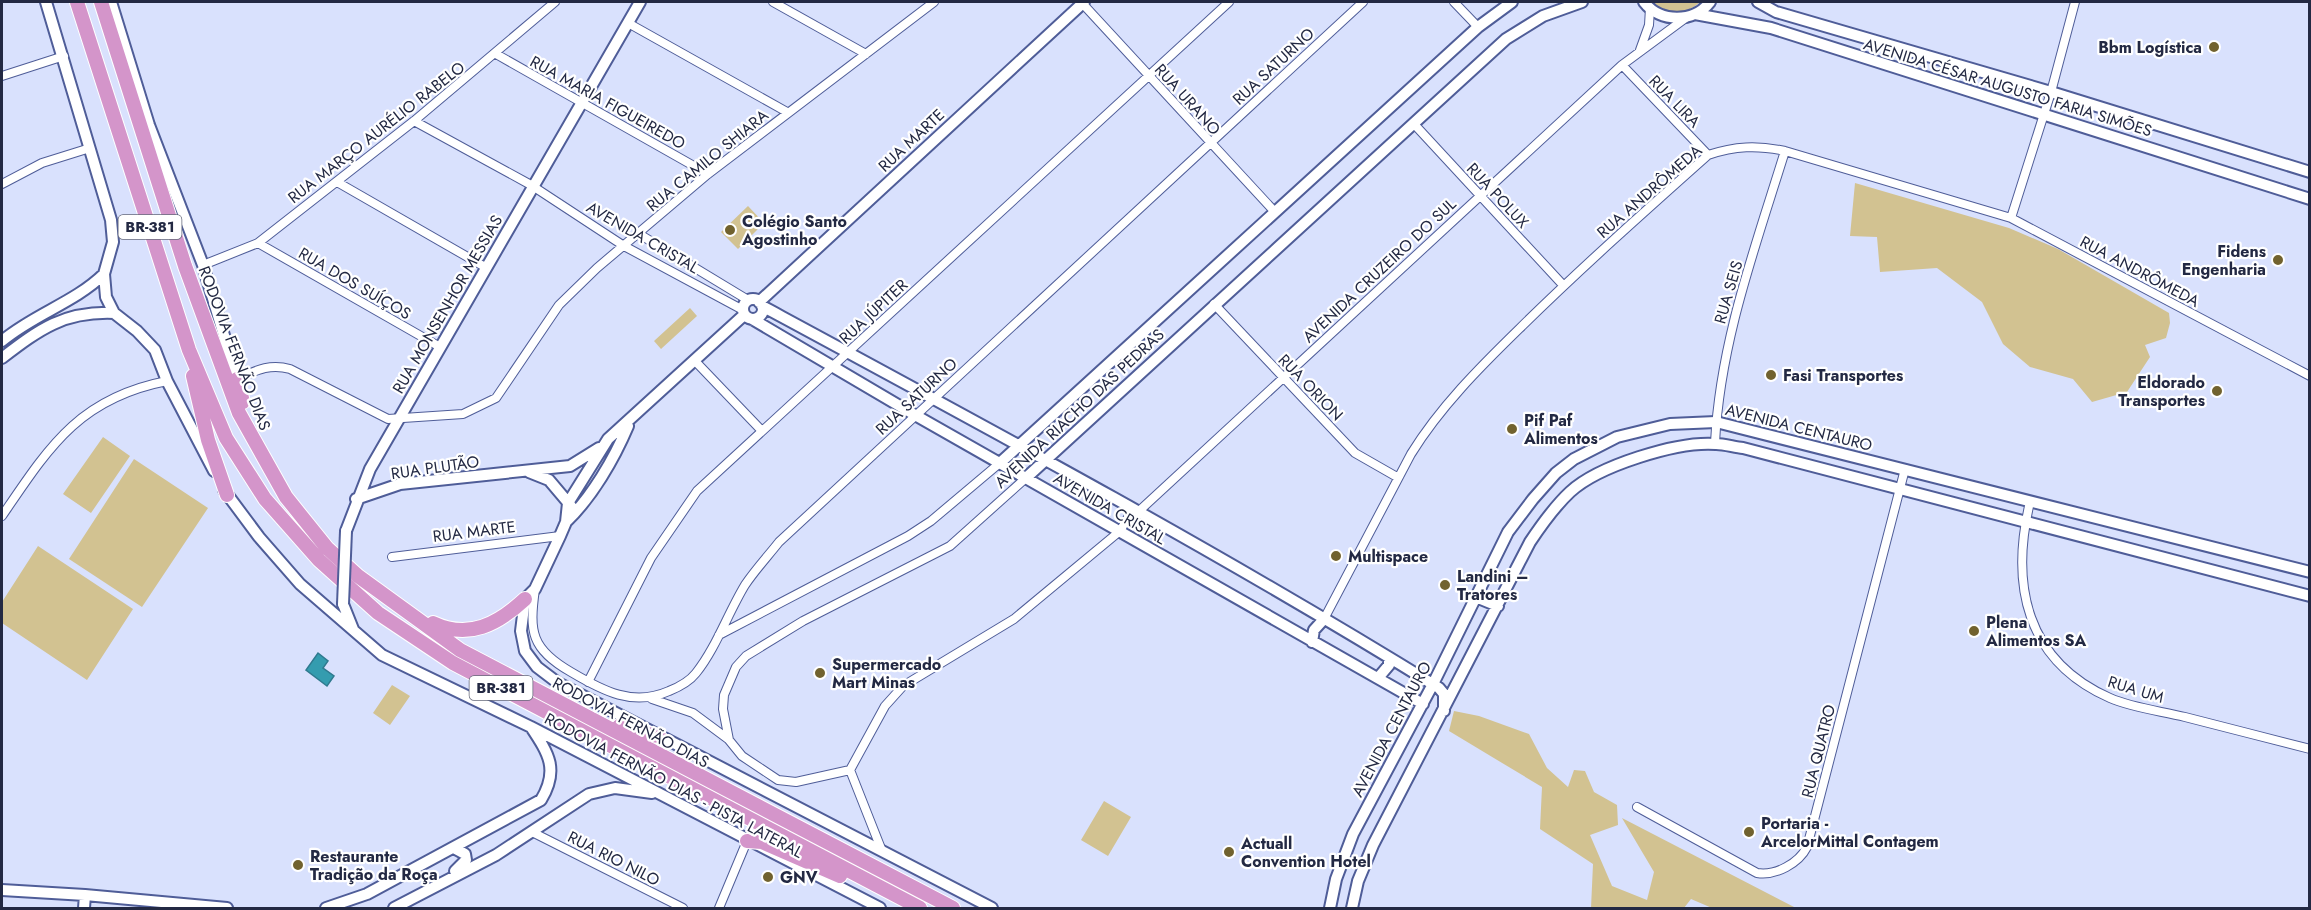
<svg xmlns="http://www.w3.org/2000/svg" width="2311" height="910" font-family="Jost,sans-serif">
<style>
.green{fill:#d2c291}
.water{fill:#349caf;stroke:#2f7a8f;stroke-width:1.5}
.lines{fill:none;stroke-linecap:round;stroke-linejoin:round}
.street-casing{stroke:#4f5d98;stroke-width:10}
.secondary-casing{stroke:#4f5d98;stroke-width:14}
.highway-casing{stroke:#fff;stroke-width:16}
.street{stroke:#fff;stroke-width:8}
.secondary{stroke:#fff;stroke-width:10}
.highway{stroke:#d495ca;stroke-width:14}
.secondary-bridge-casing{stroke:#4f5d98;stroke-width:14;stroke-linecap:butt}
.secondary-bridge{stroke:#fff;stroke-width:10}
.poi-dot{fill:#71622f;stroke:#fff;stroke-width:2}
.labels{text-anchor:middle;stroke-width:4.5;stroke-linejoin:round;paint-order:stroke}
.shield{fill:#fff;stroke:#65697b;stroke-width:1.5}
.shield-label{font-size:15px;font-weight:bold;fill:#232943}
.poi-label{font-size:16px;font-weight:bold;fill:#232943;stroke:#fff;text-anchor:start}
.street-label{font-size:16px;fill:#232943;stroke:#fff}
</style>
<rect width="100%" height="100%" fill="#d9e1fd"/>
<path class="green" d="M1651,2h49c-13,13 -36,14 -49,0z
M1855,183l154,45 49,21 111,64 1,10 -4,15 -21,7 5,12 -23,35 -35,10 -19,-23 -43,-12 -27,-23 -21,-42 -45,-34 -57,4 -3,-35 -27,-1z
M748,206l16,17 -26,26 -17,-17z
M690,308l7,8 -36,33 -7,-8z
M103,437l27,19 -39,57 -28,-19z
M134,459l74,49 -66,99 -73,-48z
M38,546l95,63 -46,71 -85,-57v-21z
M392,685l18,11 -20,29 -17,-12z
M1454,711l25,5 50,18 18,34 21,19 6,-17 11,1 9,21 23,13 1,20 -28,10 22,51 35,14 7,-28 -32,-54 174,90h-84l-21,-9 -7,9h-93l2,-44 -53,-35 2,-42 -93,-56z
M1104,801l27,16 -23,39 -27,-16z"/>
<path class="water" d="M318,653l10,8 -5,7 11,8 -7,10 -21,-16z"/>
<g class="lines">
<defs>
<path id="street" d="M773,2l93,52
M1454,2l24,25
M1082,3l193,209
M628,23l159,89
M1640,50l9,-25 1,-17
M496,54l212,120
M1622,65l86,90
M2,76l62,-20
M414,121l117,64 93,61 119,64
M1414,124l149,161
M337,182l148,85
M2,184l40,-21 48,-15
M2011,218l40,-126 24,-90
M639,234l109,66
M258,243l182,104
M203,265l55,-22 156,-122 141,-119
M1214,304l141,149 42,24
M695,361l67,70
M237,379c18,-8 32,-16 53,-10l98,50 75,-5 33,-16 63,-93 38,-37 111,-94 226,-172
M1715,443c5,-101 40,-195 70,-292
M2030,502c-20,83 -4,159 80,196 23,10 51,13 75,19 42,11 83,21 125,32
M1138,512l484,-447 65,-48
M2,516c47,-69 77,-118 165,-135
M392,557l168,-21
M535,589c-6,43 -4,60 36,83 32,19 62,35 98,19 10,-4 20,-9 27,-18 20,-25 32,-60 49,-88 10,-15 23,-29 34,-43l584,-540
M1324,619l87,-165c29,-47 69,-87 108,-125 61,-60 125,-117 189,-174 27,-9 49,-10 77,-4l226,67 299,158
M719,635l189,-99 23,-15 70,-59
M588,682l63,-124 46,-67 532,-489
M652,699l41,14 35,26
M850,770l-54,12 -18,-2 -36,-24 -13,-16 -6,-31 1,-14 12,-28 10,-11 57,-35 147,-75 77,-69
M1637,807l120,66c19,3 42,-10 50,-26l98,-378
M532,832l151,76
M882,851l-32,-81 35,-64 18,-20 111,-67 106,-88 13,-22
M719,908l28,-67"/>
<path id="secondary" d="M46,2l65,218 2,22 -9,32 2,23 8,16 23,18 18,19 12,31 47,90
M111,2l38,123 54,140 34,114
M1644,2c16,21 50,21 66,0
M1758,2l18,10 275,80 259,80
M1695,14l76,14 539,171
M743 309a10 10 0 1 1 20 0a10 10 0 1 1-20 0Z
M759,302l325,-300
M762,306c228,123 457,246 677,382l5,6v17
M744,315l-136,124 -40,64 -2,19 -6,14 -25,53 -10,10 -4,32 4,20 12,16 21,16 434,225
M752,319l163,96 508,289
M2,341c32,-27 72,-38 102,-67
M2,358c38,-29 62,-47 112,-45
M1001,462l477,-435 34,-25
M529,472l20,8 22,26
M1027,477l479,-438 37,-23 39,-14
M224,490l35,47 41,47 82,71 149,72 349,181
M356,499l44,-15 170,-18 29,-18
M566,522c26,-25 48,-63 62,-96
M346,531l24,-62 270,-467
M1476,597l22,9
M343,604l10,25
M1312,642l2,-12 10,-11
M1378,678l11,-13v-7
M454,848l11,6 1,6 -11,11
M2,890l83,5 142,13
M84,908l1,-13
M326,908l41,-14 174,-94c18,-30 8,-46 -10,-73
M394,908l102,-53 93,-61 26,-6 37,5
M1330,908l6,-29 17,-45 80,-150 75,-152 25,-33 23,-26 18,-14 43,-22 53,-13 46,-2 594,150
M1352,908l6,-27 15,-36 157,-303c12,-18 24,-35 40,-50 28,-26 107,-51 146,-48 8,0 18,3 27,4l567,148"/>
<path id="highway" d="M77,2l112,348 37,88 39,61 54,61 59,53 75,50 467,245
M101,2l84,264 54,147 47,84 41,51 31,28 102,74 493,258
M193,376l15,64 19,55
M237,379l6,23
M433,623c36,17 65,1 92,-24
M619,726l11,5 29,5
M747,841l15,1 78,34"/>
</defs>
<use href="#street" class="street-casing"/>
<use href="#secondary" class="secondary-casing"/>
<use href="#highway" class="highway-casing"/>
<use href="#street" class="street"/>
<use href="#secondary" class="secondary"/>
<use href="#highway" class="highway"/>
<defs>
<path id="secondary-bridge" d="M343,604l3,-73"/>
</defs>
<use href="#secondary-bridge" class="secondary-bridge-casing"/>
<use href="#secondary-bridge" class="secondary-bridge"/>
</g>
<g class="poi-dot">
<circle cx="2214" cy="47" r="6"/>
<circle cx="730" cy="230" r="6"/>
<circle cx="2278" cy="260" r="6"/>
<circle cx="1771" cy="375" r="6"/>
<circle cx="2217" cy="391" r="6"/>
<circle cx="1512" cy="429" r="6"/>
<circle cx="1336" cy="556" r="6"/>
<circle cx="1445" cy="585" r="6"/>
<circle cx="1974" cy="631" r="6"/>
<circle cx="820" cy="673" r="6"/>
<circle cx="1749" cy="832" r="6"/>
<circle cx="1229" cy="852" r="6"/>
<circle cx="298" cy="865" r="6"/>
<circle cx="768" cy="877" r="6"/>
</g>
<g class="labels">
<g class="shield">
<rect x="118.5" y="215" width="63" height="24" rx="4.5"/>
<rect x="469.5" y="676" width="63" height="24" rx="4.5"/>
</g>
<g class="shield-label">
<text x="150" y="232">BR-381</text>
<text x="501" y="693">BR-381</text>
</g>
<g class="poi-label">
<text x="2202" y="53" text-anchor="end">Bbm Logística</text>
<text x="742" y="227">Colégio Santo<tspan x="742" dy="18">Agostinho</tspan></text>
<text x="2266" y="257" text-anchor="end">Fidens<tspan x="2266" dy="18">Engenharia</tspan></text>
<text x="1783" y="381">Fasi Transportes</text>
<text x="2205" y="388" text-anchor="end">Eldorado<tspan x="2205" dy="18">Transportes</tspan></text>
<text x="1524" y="426">Pif Paf<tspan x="1524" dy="18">Alimentos</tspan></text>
<text x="1348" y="562">Multispace</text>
<text x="1457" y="582">Landini –<tspan x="1457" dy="18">Tratores</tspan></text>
<text x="1986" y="628">Plena<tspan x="1986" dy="18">Alimentos SA</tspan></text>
<text x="832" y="670">Supermercado<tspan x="832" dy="18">Mart Minas</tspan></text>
<text x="1761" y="829">Portaria -<tspan x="1761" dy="18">ArcelorMittal Contagem</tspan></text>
<text x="1241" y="849">Actuall<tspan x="1241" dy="18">Convention Hotel</tspan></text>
<text x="310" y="862">Restaurante<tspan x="310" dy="18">Tradição da Roça</tspan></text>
<text x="780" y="883">GNV</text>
</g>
<g class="street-label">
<text transform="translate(1273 66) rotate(-43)" y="6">RUA SATURNO</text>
<text transform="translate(2008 87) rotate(17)" y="6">AVENIDA CÉSAR AUGUSTO FARIA SIMÕES</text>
<text transform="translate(1188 99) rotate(48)" y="6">RUA URANO</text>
<text transform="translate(1675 101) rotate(46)" y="6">RUA LIRA</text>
<text transform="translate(608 102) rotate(29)" y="6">RUA MARIA FIGUEIREDO</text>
<text transform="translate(376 132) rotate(-38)" y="6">RUA MARÇO AURÉLIO RABELO</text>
<text transform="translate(911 140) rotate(-43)" y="6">RUA MARTE</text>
<text transform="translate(707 160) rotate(-39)" y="6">RUA CAMILO SHIARA</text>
<text transform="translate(1649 191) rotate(-41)" y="6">RUA ANDRÔMEDA</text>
<text transform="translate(1498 195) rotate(47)" y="6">RUA POLUX</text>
<text transform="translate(643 237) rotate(30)" y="6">AVENIDA CRISTAL</text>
<text transform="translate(1379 270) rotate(-43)" y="6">AVENIDA CRUZEIRO DO SUL</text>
<text transform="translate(2140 271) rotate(28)" y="6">RUA ANDRÔMEDA</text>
<text transform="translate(355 283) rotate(30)" y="6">RUA DOS SUÍÇOS</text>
<text transform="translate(1728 292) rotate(-74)" y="6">RUA SEIS</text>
<text transform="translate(447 304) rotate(-60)" y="6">RUA MONSENHOR MESSIAS</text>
<text transform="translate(873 311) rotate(-43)" y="6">RUA JÚPITER</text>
<text transform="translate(235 348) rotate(69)" y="6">RODOVIA FERNÃO DIAS</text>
<text transform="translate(1311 387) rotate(46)" y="6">RUA ORION</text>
<text transform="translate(916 396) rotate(-43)" y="6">RUA SATURNO</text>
<text transform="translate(1079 408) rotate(-43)" y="6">AVENIDA RIACHO DAS PEDRAS</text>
<text transform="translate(1799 427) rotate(14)" y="6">AVENIDA CENTAURO</text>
<text transform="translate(435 467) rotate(-8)" y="6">RUA PLUTÃO</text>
<text transform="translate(1110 508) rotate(30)" y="6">AVENIDA CRISTAL</text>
<text transform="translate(474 531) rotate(-7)" y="6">RUA MARTE</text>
<text transform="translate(2136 689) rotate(17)" y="6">RUA UM</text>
<text transform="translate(631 722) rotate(28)" y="6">RODOVIA FERNÃO DIAS</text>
<text transform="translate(1391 729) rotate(-62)" y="6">AVENIDA CENTAURO</text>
<text transform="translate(1818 751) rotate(-76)" y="6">RUA QUATRO</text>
<text transform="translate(674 785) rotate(28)" y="6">RODOVIA FERNÃO DIAS - PISTA LATERAL</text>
<text transform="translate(614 858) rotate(27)" y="6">RUA RIO NILO</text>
</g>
</g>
<rect width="2311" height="910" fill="none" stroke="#232943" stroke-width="6"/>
</svg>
